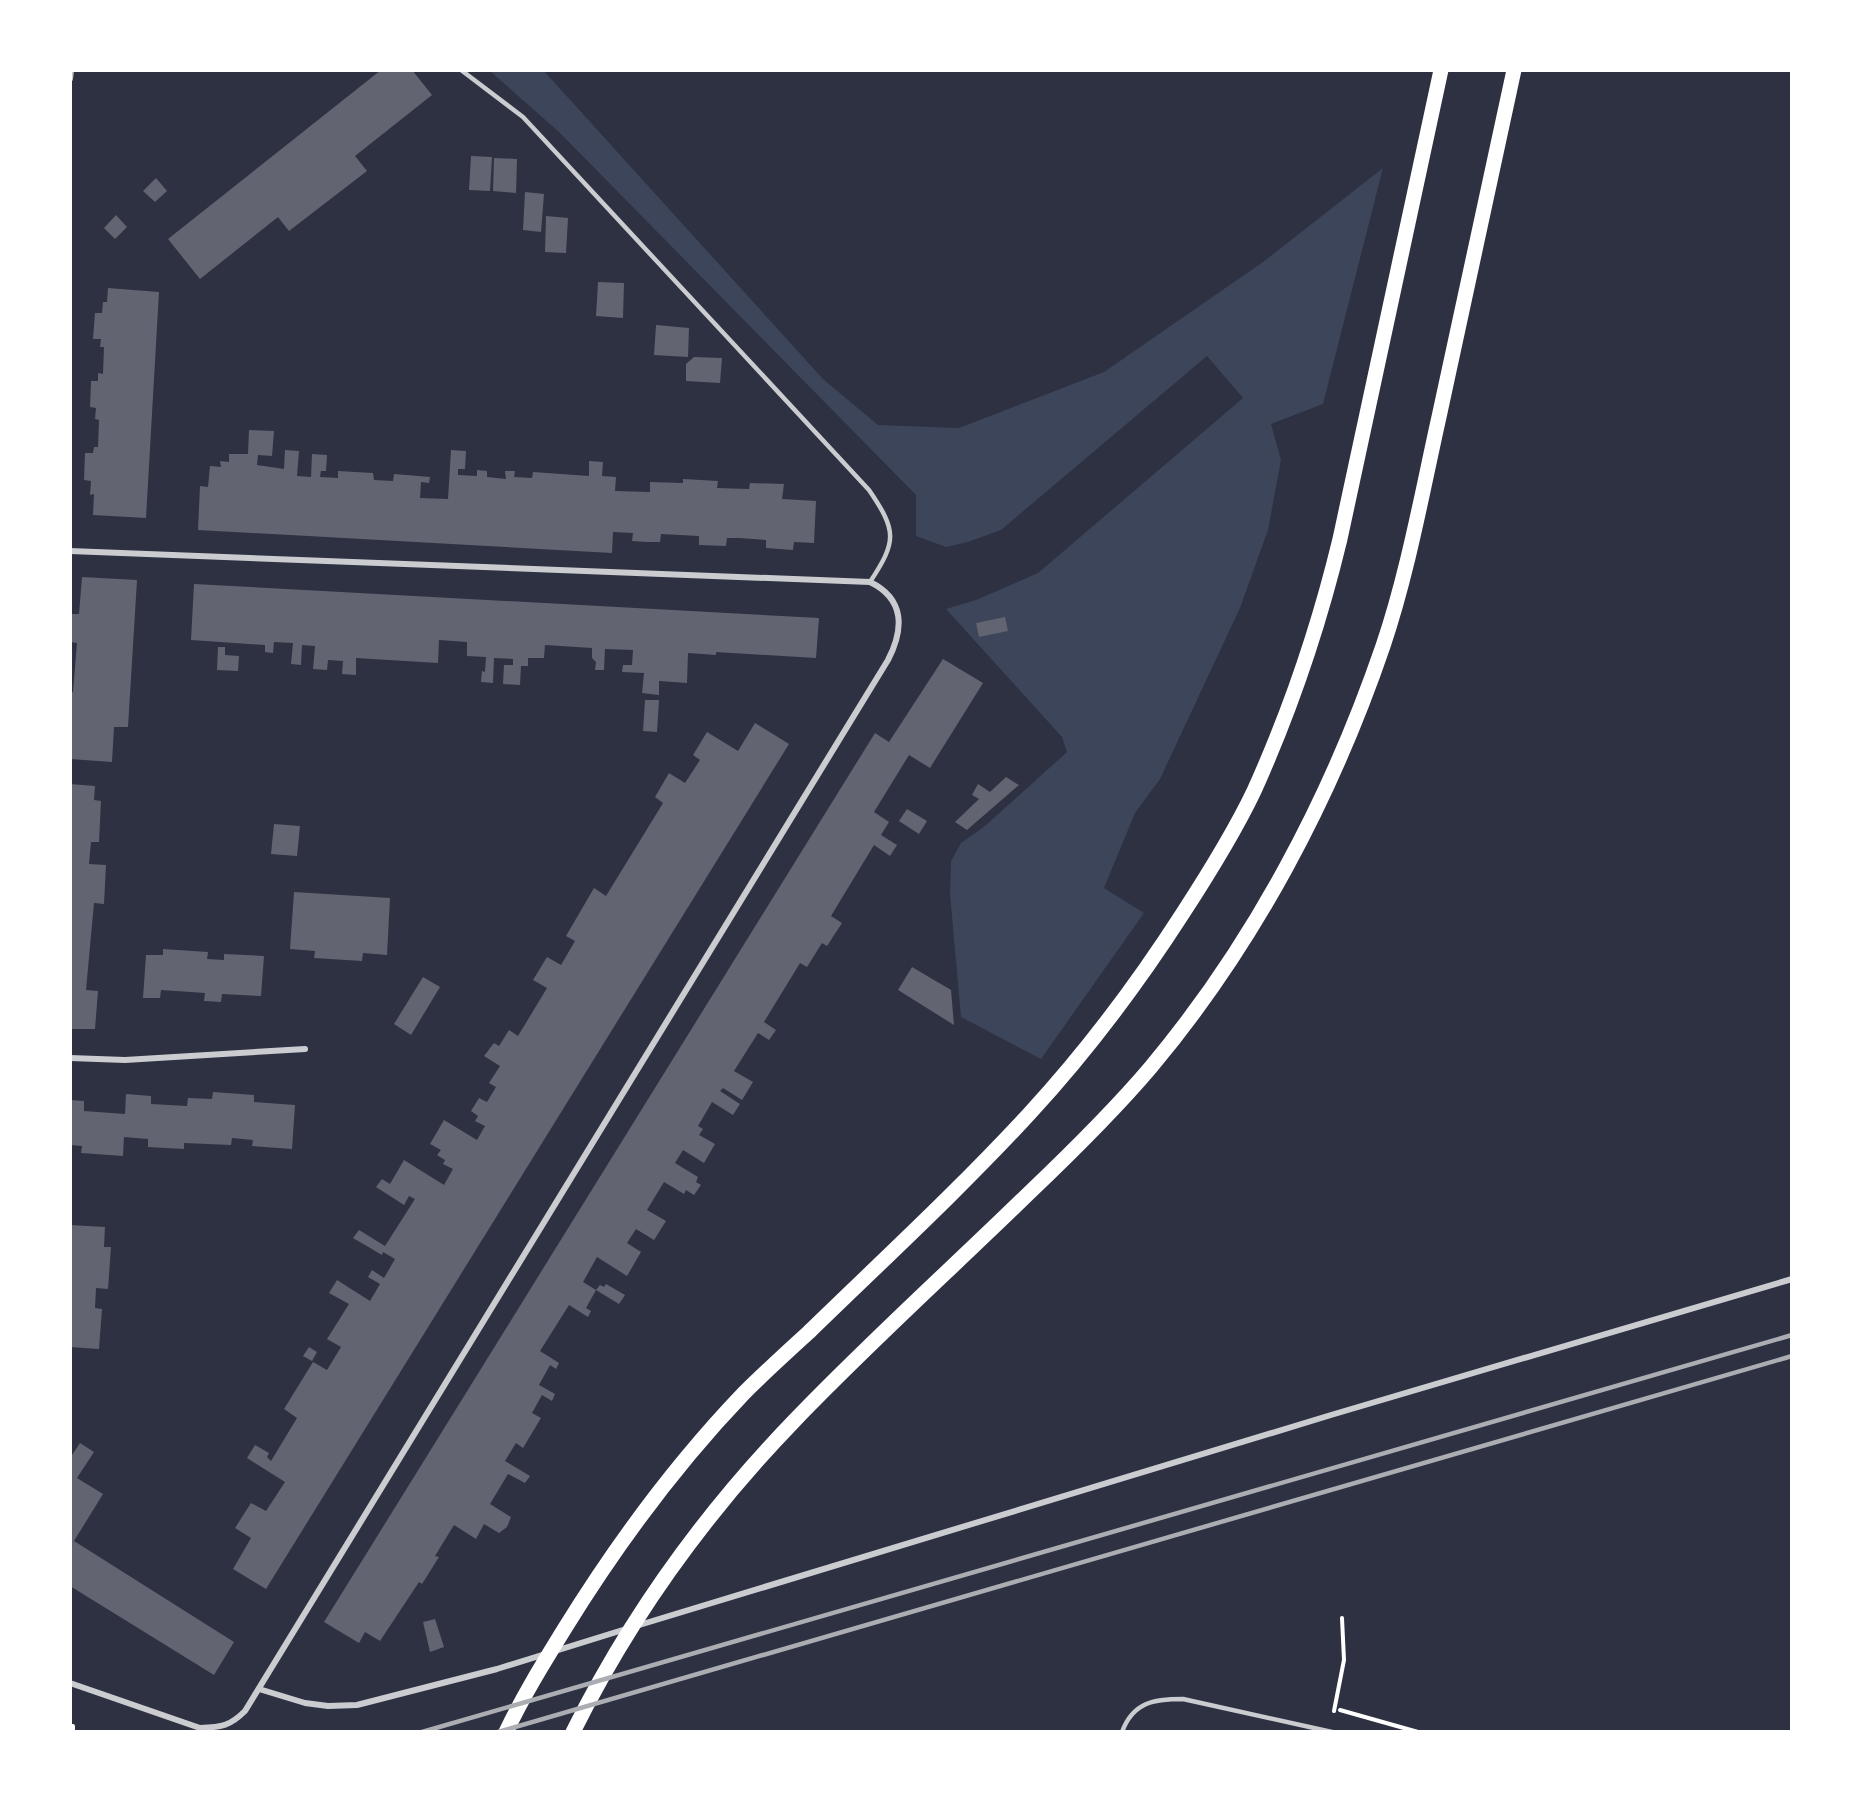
<svg xmlns="http://www.w3.org/2000/svg" width="1862" height="1802" font-family="Commissioner,sans-serif">
<style>
.green{fill:#3c4559}
.building{fill:#626471}
.lines{fill:none;stroke-linecap:round;stroke-linejoin:round}
.path{stroke:#fff;stroke-width:4}
.service{stroke:#caccd0;stroke-width:4.5}
.minor{stroke:#caccd0;stroke-width:6}
.primary{stroke:#fff;stroke-width:15}
.rail{stroke:#abadb3;stroke-width:4.5}
</style>
<rect width="100%" height="100%" fill="#2d3142"/>
<path class="green" d="M490,71h54l279,308 55,46 81,3 145,-56 159,-110 120,-94 -60,236 -52,20 10,36 -13,70 -28,78 -80,171 -25,34 -31,75 40,25 -103,146 -80,-42 -11,-123 1,-33 10,-18 24,-17 82,-74 -5,-15 -116,-128 30,-9 62,-27 205,-175 -36,-42 -206,174 -33,12 -22,5 -30,-11v-41l-357,-363z"/>
<path class="building" d="M381,70h31l20,25 -77,61 12,15 -78,60 -11,-14 -78,62 -32,-40z
M471,156l21,1 -2,34 -21,-1z
M494,158l23,1 -1,34 -23,-2z
M156,178l11,13 -12,11 -12,-11z
M525,192l19,2 -3,38 -18,-2z
M116,215l11,12 -12,12 -11,-11z
M546,216l22,2 -2,35 -21,-1z
M598,282l26,1 -1,35 -27,-2z
M108,288l51,4 -13,226 -53,-3 1,-21 -4,1 1,-14 -7,-1 1,-27h8l1,-6h4l1,-27 -4,-1 1,-11 -6,-1 1,-26h7v-8l5,1 1,-27h-4l1,-8h-8l2,-26h7l1,-11h4z
M656,325l33,3 -1,29 -34,-2z
M694,357l28,1 -2,25 -34,-2v-17z
M249,430l25,1 -2,25 -14,-1 -1,10 27,4 1,-19 14,1 -2,25 14,1 1,-23 15,1 -1,16h-5l-1,6 18,1v-7l35,2 1,7 19,1 1,-7 36,3 -1,6 -8,-1 -1,16 28,1 3,-49 15,1 -1,18h-7v6l19,1v-6l10,1v6l19,2 -1,-8h10l-1,6 18,1 1,-6 56,4v-15l14,1 -1,14 14,1 -1,14 35,1v-10l33,1v-4l35,2 -1,7 32,1 1,-6 34,1 -2,15 34,2 -2,42 -20,-1 -1,8 -27,-2v-8l-27,-2h-12l-1,8 -27,-1v-9l-38,-2 -1,8h-13l-15,-1 1,-8 -20,-1 -1,21 -414,-23 2,-44 8,1 2,-21 11,1 -1,-6 9,1v-8h19z
M82,577l55,3 -9,147h-14l-2,35 -42,-3v-67h3l4,-49 -7,-1v-28h9z
M194,584l625,34 -3,40 -100,-6v3l-28,-2 -1,30 -28,-2v14l-17,-2 2,-20 -22,-1 1,-7h9l1,-15 -28,-1 -1,21h-9l1,-8 -4,-4v-10l-47,-3 -1,13h-16v8h-7l-1,19 -17,-1 1,-19h9v-6l-19,-1 -1,25 -12,-1 1,-11 3,1 1,-15 -19,-1v-14l-28,-2 -1,23 -82,-5v17l-14,-1 1,-13 -15,-1 -1,10 -14,-1 2,-23 -13,-1 -1,20 -10,-1 2,-21 -19,-1 -1,11 -8,-1v-7l-74,-5z
M1005,617l3,14 -29,6 -3,-14z
M218,647h7v8l14,1 -1,15 -21,-1z
M943,659l40,24 -53,85 -21,-13 -35,57 15,10 -8,13 16,10 -7,11 -16,-11 -43,71 11,7 -15,23 -5,-3 -15,24 -7,-4 -36,59 12,8 -7,10 -11,-7 -24,38 19,11 -11,18 -19,-12 -3,3 20,13 -7,11 -21,-13 -14,24 5,3 -4,6 16,9 -11,19 -21,-13 -8,13 23,14 -2,5 5,3 -7,10 -8,-5 -2,4 -20,-12 -17,28 19,11 -12,19 -18,-11 -9,14 14,9 -14,24 -30,-19 -14,25 13,8 -10,18 5,3 -3,6 -19,-12 -29,46 19,12 -3,6 -6,-4 -11,20 16,9 -3,7 -10,-6 -10,18 9,5 -18,30 -7,-5 -11,18 25,15 -5,7 -17,-9 -18,30 21,13 -4,10 -8,6 -15,-9 -8,15 -22,-14 -19,31 4,1 -17,27 -3,-2 -39,59 -15,-9 -6,11 -35,-21 551,-889 14,9z
M645,700h14l-2,32 -14,-1z
M755,723l34,21 -523,845 -33,-20 18,-31 -16,-10 16,-25 15,8 19,-29 -38,-24 8,-13 14,8 -2,4 4,4 26,-43 -13,-9 29,-47 14,8 14,-23 -14,-8 22,-35 -20,-11 8,-13 33,21 10,-17 -12,-7 4,-7 12,8 11,-19 -12,-7 -1,3 -29,-17 6,-8 26,16 30,-47 -6,-3 -5,9 -28,-18 6,-8 8,5 14,-24 40,25 9,-16 -10,-5 2,-4 -8,-5 4,-5 -11,-6 14,-24 33,20 8,-14 -10,-5 3,-5 -7,-5 8,-13 8,4 9,-15 -7,-4 11,-17 -16,-10 10,-13 5,3 10,-16 9,6 29,-48 -14,-8 14,-23 14,8 14,-24 -9,-5 28,-48 12,8 57,-93 -8,-6 14,-24 16,10 15,-23 -7,-5 14,-23 31,19z
M1006,777l13,8 -52,45 -12,-8 24,-23 -7,-4 6,-11 12,8z
M70,784l25,2 -1,14 7,1 -2,41h-8l-2,22 17,1 -2,39 -10,-1 -8,87 12,1 -3,38h-25z
M907,809l20,12 -8,13 -20,-13z
M274,824l26,2 -3,30 -26,-2z
M294,892l96,6 -3,57 -24,-2 -1,8 -48,-3 1,-7 -25,-2z
M163,949l45,3 -1,7 17,1v-6l40,2 -3,40 -39,-2 -1,8 -17,-1 1,-8 -44,-3 -1,8h-17l3,-43h17z
M912,967l39,23 3,35 -56,-35z
M423,977l17,10 -29,48 -17,-11z
M213,1092l41,3v7l41,3 -3,44 -40,-3 1,-6 -21,-2 -1,7 -47,-2v6l-36,-2v-8l-24,-2 -1,19 -42,-3 1,-7 -12,-1v-45l14,1v10l41,3 1,-20 25,2v8l36,2 1,-8 24,1z
M70,1225l35,2 -1,20h7l-3,42 -12,-1 -1,20 7,1 -3,40 -29,-2z
M606,1284l19,11 -6,9 -23,-14 4,-5 4,2z
M309,1347l8,5 -5,9 -9,-5z
M80,1443l14,9 -17,26 26,16 -29,47 160,101 -20,33 -144,-89v-128z
M435,1619l9,28 -14,5 -7,-30z"/>
<g class="lines">
<path class="path" d="M1340,1710l78,22
M1334,1711l10,-51 -2,-42
M70,1726h3v6"/>
<path class="service" d="M461,70l62,47 346,373c28,41 28,51 1,92
M1122,1732c11,-30 32,-33 61,-33l149,33"/>
<path class="minor" d="M70,79l1,-9
M70,551l800,31c35,17 34,47 18,78l-643,1051c-15,15 -23,16 -45,17l-130,-45
M70,1058l55,2 180,-11
M636,1626l695,-211 461,-136
M259,1689l46,14 23,3 29,-1 140,-36 129,-40"/>
<path class="primary" d="M506,1732c17,-36 38,-70 59,-104 52,-84 110,-163 179,-235 21,-21 43,-41 65,-61 74,-72 151,-143 221,-219 57,-62 108,-130 153,-200 26,-40 51,-80 71,-122 37,-82 65,-165 86,-252l101,-469
M573,1732c57,-115 133,-220 222,-312 75,-78 156,-151 233,-226 43,-41 85,-82 123,-127 103,-123 180,-269 232,-421 25,-74 39,-153 56,-229 25,-116 50,-231 75,-347"/>
<path class="rail" d="M422,1732l1370,-397
M498,1732l1294,-376"/>
</g>
<rect width="1862" height="1802" fill="none" stroke="#ffffff" stroke-width="144"/>
</svg>
